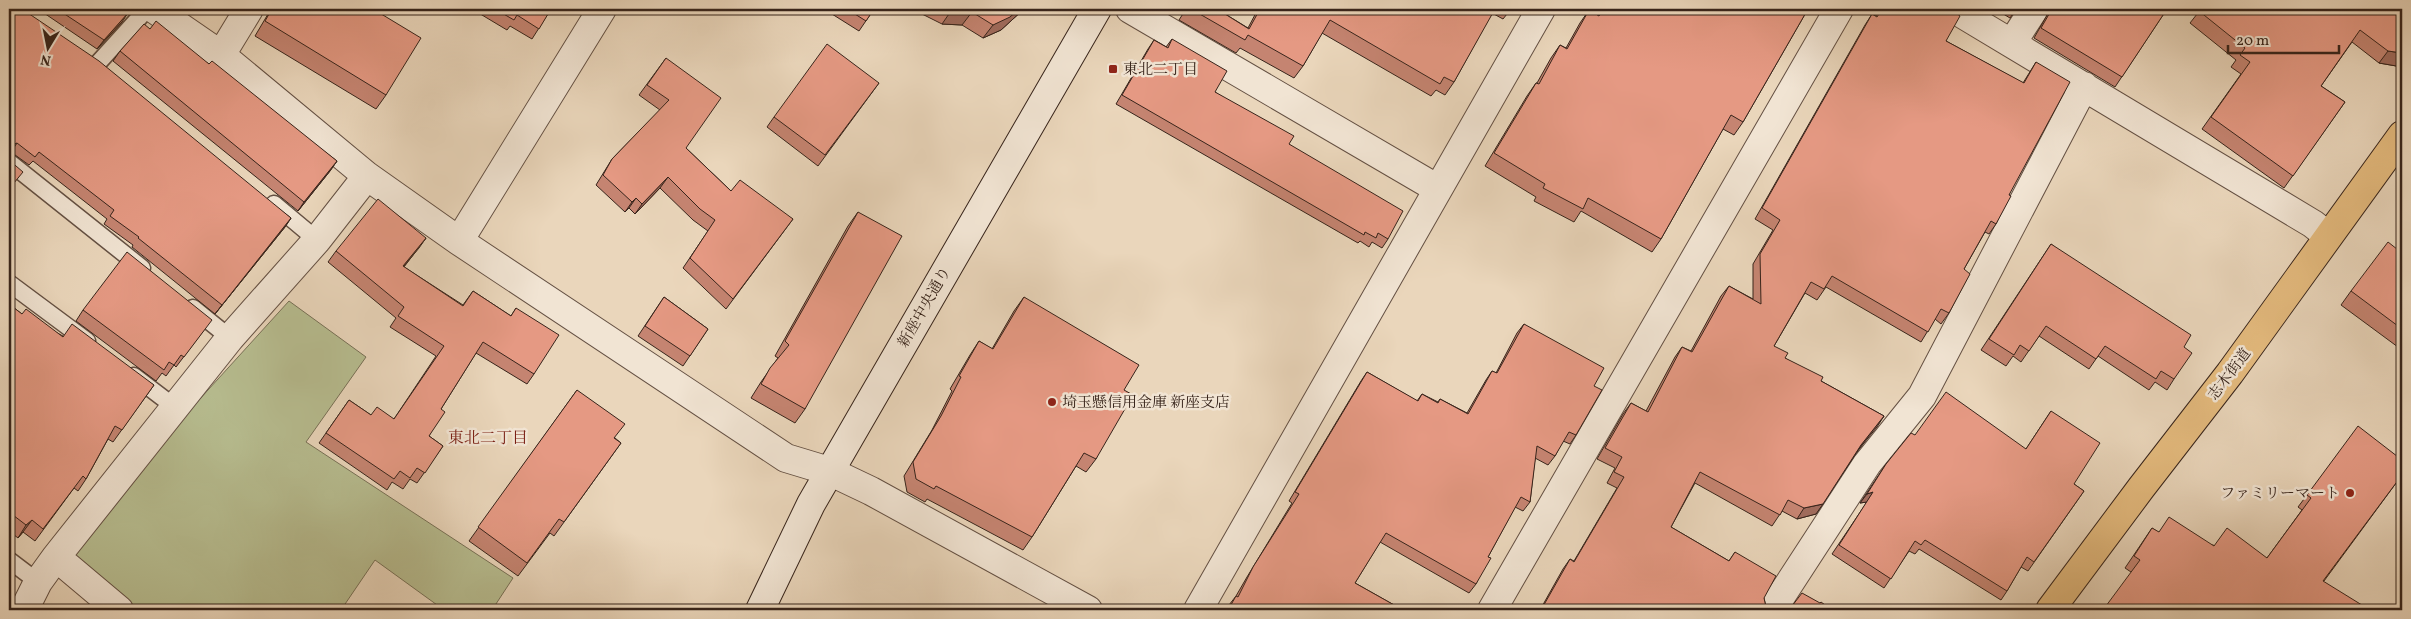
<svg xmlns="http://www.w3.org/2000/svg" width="2411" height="619" font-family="Vollkorn,'Noto Serif JP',serif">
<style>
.green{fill:#b7bd90;stroke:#777056}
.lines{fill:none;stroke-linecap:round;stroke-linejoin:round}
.lane-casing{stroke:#645043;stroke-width:19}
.street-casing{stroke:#645043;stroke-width:30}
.secondary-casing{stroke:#37241b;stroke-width:30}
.primary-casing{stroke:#37241b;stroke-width:30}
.lane{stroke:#f1e4d3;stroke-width:16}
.street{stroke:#f1e4d3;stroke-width:28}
.secondary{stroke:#f1e4d3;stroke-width:28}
.primary{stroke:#e5bb7e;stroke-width:28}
.wall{fill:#c58471;stroke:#37241b}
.shaded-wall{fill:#a06b5c;stroke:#37241b}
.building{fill:#e59983;stroke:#37241b}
.poi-dot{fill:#8f2418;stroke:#f1e4d3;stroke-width:2}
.labels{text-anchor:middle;stroke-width:5;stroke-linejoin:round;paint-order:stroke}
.poi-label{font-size:15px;fill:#37241b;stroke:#f1e4d3;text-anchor:start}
.street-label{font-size:15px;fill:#37241b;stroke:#f1e4d3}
.neighbourhood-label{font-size:16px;fill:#7a1f14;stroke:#f1e4d3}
</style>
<rect width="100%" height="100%" fill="#ead6bb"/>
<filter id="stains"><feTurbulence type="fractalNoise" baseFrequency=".004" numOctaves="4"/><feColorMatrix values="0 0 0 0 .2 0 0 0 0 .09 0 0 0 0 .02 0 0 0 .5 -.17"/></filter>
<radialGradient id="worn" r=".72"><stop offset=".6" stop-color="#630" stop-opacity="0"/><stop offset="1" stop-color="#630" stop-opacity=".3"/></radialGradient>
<path class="green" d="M289,301l77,56 -60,85 207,136 -21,32h-48l-69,-50 -34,50h-210l-75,-53z"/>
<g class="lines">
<defs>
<path id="lane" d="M99,62l48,-53
M9,162l133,106
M274,204l43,36
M9,283l78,58
M193,308l37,30
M134,376l42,32
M9,560l29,22"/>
<path id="street" d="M154,9l67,46 146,121 92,65 327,217 43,13 42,20 217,119
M1130,9l308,180
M1954,9l359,215 15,12
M2012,43l22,-34
M221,55l28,-46
M459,241l143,-232
M24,610l14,-28 18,-25
M119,610l-63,-53 174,-219 87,-98 50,-64
M1198,610l343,-601
M1492,610l347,-601
M1772,610l95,-146 55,-68 162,-310"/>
<path id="secondary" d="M760,610l51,-106 286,-495"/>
<path id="primary" d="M2050,610l91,-122 89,-115 172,-238"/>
</defs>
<use href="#lane" class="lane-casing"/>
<use href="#street" class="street-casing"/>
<use href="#secondary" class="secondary-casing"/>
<use href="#primary" class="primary-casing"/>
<use href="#lane" class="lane"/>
<use href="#street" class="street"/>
<use href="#secondary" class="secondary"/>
<use href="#primary" class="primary"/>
</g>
<path class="wall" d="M9,9l282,209 -6,9 -70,87 -83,-67 1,-2 -29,-21 3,-5 -74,-58 -4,4 -18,-13 -2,1z
M38,9h84v13l-25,27z
M271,9h102l13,86 -10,14 -121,-73z
M472,9h79l-19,30 -22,-13 -3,4z
M824,9h50l-15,22z
M912,9h112l-23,21 -18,8 -21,-13 -20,-1z
M1186,9h15l6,3 2,-3h8l31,19 10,-19h253l-8,10 -11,-6 -38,69 -9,13 -9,-5 -5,6 -109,-63 -19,33 -9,12 -54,-30 -4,5 -57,-33z
M1601,9h207l-65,113 -9,13 -11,-6 -62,110 -9,13 -71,-41 -7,11 -40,-21 2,-4 -51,-31 42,-70 9,-13h1l14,-25 9,-13 6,3 14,-25 9,-13 8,5z
M1880,9h26l3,1v-1h42l-5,32 77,42 13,-21 -27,133 -13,29 -7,10 -4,-2 -21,37 -15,44 -8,11 -6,-5 -14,23 -95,-55 -9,13 -12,-7 -31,53 11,12 36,23 63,35 -27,36 -41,62 -19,5 -15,-8 -10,15 -77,-43 -24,44 58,34 6,-9 29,46 2,9 2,3h-228l23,-41 7,-10 4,2 43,-73 -10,-5 8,-15 -18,-9 26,-45 8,-11 15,8 29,-54 7,-10 9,4 30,-55 8,-10 24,13v-35l20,-34 -18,-11 110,-194 7,-11 4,2z
M1995,9h21l-6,9z
M2049,9h118l-52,78 -81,-49 16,-28z
M2201,9h201v58l-23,-4 -27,-21 -31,44 24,16 -61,86 -82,-59 39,-55 -10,-7 5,-7 -46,-37z
M150,29l59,35 128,97 -7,10 -32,40 -185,-150 7,-10z
M1172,39l43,53 74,52 99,95 -6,9 -10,-6 -3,5 -9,-6 -2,2 -242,-139 32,-55 6,-9 12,7z
M666,58l20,90 45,43 62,28 -67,90 -43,-41 25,-37 -15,-11 -33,-32 -25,26 -6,-6 -4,4 -29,-27 16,-26 48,-49 -21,-15z
M879,83l-61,83 -51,-39 7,-10z
M858,212l-53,197 -10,14 -44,-25 10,-16 17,-24 -3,-2 73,-130z
M426,238l-22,29 59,38 10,-14 38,25 5,-8 18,66 -7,10 -51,-31 -35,56 -12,27 14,10 -26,37 -7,-4 -7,10 -11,-7 -5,8 -68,-47 30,-43 22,15 23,4 42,-63 -46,-29 6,-9 -68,-56 8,-11z
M2051,244l133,103 -10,32 -7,11 -12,-8 -6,8 -51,-34 -9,13 -50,-33 -18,26 -8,-6 -7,10 -25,-16z
M2402,253v97l-61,-45 10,-14z
M664,297l44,32 -25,37 -45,-30z
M1024,297l100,93 -28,69 -10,13 -10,-6 -44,71 -9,13 -96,-51 -2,3 -18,-10 -3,-16 28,-46 20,-39 -2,-2 20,-34 9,-14 13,8 22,-38z
M9,304l13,10 132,71 -41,57 -5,-3 -22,40 -8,12 -4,-3 -39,53 -12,-9 -5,6 -9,-7z
M83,310l121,20 -28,37 -2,-2 -8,11 -4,-3 -6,8 -80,-60z
M1524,324l70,62 -18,49 -6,9 -7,-3 -8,15 -7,9 -13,-7 -5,44 -7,9 -8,-4 -27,50 -12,27 -7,9 -89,-51 -25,41 48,27h-176l2,-5 7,-9 11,-19 45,-74 -3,-2 72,-120 6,-9 50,29 5,-7 16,8 2,-3 27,14 19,-33 6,-9 4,2 21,-40z
M577,390l38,48 6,5 -67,93 -4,-3 -32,43 -49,-35z
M2051,411l23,73 10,7 -56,80 -7,-4 -14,24 -6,9 -82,-51 -4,5 -6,-3 -25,37 -52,-34 35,-52 -7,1 26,-39 29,-29 111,14z
M2402,475l-78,106 -193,-9 -6,-4 27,-40 6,4 109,26 35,-48 -4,-3 9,-12z"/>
<path class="shaded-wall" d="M1019,9h5l-23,21 -18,8 10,-13z
M951,11l21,1 -10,13 -20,-1z
M128,13l-6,9 -25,27 7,-9z
M2388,51l14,2v14l-23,-4z
M17,143l-6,9 -2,1v-7z
M337,161l-7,10 -32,40 6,-9z
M668,177l-8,11 -25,26 7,-10z
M636,198l-7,10 -4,4 7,-10z
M291,218l-6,9 -70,87 7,-9z
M426,238l-7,10 -24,29 8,-11z
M1884,416l-7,11 -23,28 7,-10z
M1873,492l-6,10 -7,1 7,-9z
M1823,504l-7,10 -19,5 7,-11z
M32,520l-9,12 -5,6 8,-13z"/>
<path class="building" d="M9,9h13l77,52 192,157 -69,87 -84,-67 1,-1 -29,-21 4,-6 -75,-58 -4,5 -18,-14 -8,3z
M57,9h65l6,4 -24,27z
M272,9h101l48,29 -35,57 -121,-74z
M495,9h56l-12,20 -22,-14 -3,5z
M847,9h27l-8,12z
M947,9h72l-9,8 -17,8 -21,-13 -21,-1z
M1191,9h10l7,3 2,-3h7l32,20 11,-20h235l-41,73 -10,-5 -4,7 -110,-64 -27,46 -55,-31 -3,5z
M1603,9h205l-65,113 -12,-7 -70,124 -73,-41 -5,11 -40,-21 2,-4 -51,-31 42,-70 3,1 21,-39 7,4 22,-39 10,6z
M1882,9h24l3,2 1,-2h41l9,7 -14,25 78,42 12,-21 34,20 -61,113 2,1 -15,28 -5,-3 -27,48 6,5 -21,39 -8,-4 -13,23 -96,-56 -8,13 -13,-7 -37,64 14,7 -3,5 38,19 -2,4 63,35 -23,29 -38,59 -19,4 -16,-8 -8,15 -80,-43 -29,55 58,34 6,-9 41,24 -12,22 2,9 2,3h-227l29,-51 4,3 50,-85 -10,-5 8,-15 -17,-9 26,-45 17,9 34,-65 10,5 37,-66 32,18 -1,-50 20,-34 -18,-12 110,-194 5,3z
M2052,9h115l-45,68 -81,-49z
M2201,9h201v44l-14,-2 -28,-21 -39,56 24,16 -52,74 -82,-59 39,-55 -10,-7 5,-7 -46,-37z
M156,21l53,43 3,-3 125,100 -33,41 -184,-151 24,-27 6,5z
M1172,39l55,32 -12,21 79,44 -5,8 114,67 -15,28 -10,-6 -2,5 -11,-6 -1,3 -242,-140 32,-55 14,8z
M827,44l52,39 -54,72 -51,-38z
M666,58l55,40 -35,50 45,43 9,-11 53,39 -60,80 -43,-41 25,-38 -15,-11 -32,-32 -26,27 -6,-6 -4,4 -29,-27 9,-16 57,-59 -22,-15z
M9,160l14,12 -14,17z
M378,199l48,39 -23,28 60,40 10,-15 38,25 5,-8 43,27 -25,39 -51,-32 -42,67 4,3 -16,24 14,10 -18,27 -8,-5 -7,10 -10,-7 -6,8 -68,-46 23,-33 22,15 6,-8 17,12 50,-73 -46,-30 6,-9 -68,-56z
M858,212l44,24 -97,173 -44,-25 9,-16 19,-23 -4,-4z
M2388,242l14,11v76l-51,-38z
M2051,244l140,91 -7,12 8,6 -18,26 -13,-8 -5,8 -51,-33 -9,13 -50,-33 -17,25 -9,-6 -6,10 -25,-16z
M127,252l85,68 -28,37 -3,-2 -7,10 -5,-3 -5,8 -81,-60z
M664,297l44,32 -18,27 -45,-30z
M1024,297l115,68 -15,25 9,5 -37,64 -12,-6 -52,84 -96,-51 -2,3 -18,-10 -3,-17 28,-46 20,-39 -2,-1 20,-35 14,8z
M9,304l13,10 4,-5 37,28 9,-13 82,61 -32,45 -7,-4 -29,53 -3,-3 -40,53 -11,-9 -6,5 -17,-13z
M1524,324l80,44 -10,18 8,4 -26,45 -7,-3 -14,24 -18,-10 -7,56 -9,-5 -33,60 3,1 -15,26 -90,-51 -31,50 48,27h-175l8,-14 2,1 15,-30 46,-73 -4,-2 72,-120 51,29 4,-7 16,9 2,-4 28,15 24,-43 5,2z
M577,390l48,34 -11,14 7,5 -57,79 -5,-3 -32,44 -49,-36z
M1946,392l80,57 25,-38 49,32 -26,41 10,7 -50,71 -7,-5 -20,34 -82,-51 -4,5 -6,-4 -24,38 -52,-34 34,-53 -6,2 19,-30 25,-31 4,2z
M2358,426l44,34v15l-79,106 47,29h-267l37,-50 -6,-4 18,-28 7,4 10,-15 45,29 13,-18 40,30 44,-60 -4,-3z
M1802,593l18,10 1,-1 11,8h-43z"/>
<g class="poi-dot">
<rect x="1108" y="64" width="10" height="10" rx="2.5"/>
<circle cx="1052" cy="402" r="5"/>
<circle cx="2350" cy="493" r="5"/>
</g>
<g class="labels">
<g class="poi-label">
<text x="1123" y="74">東北二丁目</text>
<text x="1062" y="407">埼玉懸信用金庫 新座支店</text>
<text x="2340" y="498" text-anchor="end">ファミリーマート</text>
</g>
<g class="street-label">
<text transform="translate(924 307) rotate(-60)" y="5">新座中央通り</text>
<text transform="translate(2229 374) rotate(-53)" y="5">志木街道</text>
</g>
<g class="neighbourhood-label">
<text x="488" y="443">東北二丁目</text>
</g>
</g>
<rect width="2411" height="619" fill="none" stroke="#ead6bb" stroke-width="30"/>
<rect x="10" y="10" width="2391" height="599" fill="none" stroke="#37241b" stroke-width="2.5"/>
<rect x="15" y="15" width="2381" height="589" fill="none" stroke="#37241b"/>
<g transform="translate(48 48) rotate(190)" stroke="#f1e4d3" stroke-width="4" paint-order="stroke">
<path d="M0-4L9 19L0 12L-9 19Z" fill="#37241b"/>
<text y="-8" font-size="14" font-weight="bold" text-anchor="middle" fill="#37241b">N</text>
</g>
<path d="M2228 45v8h111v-8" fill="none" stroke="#37241b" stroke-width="2.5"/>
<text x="2236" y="45" font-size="15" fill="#37241b" stroke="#f1e4d3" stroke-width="4" paint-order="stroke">20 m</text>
<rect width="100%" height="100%" filter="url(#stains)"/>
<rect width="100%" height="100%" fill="url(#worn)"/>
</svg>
